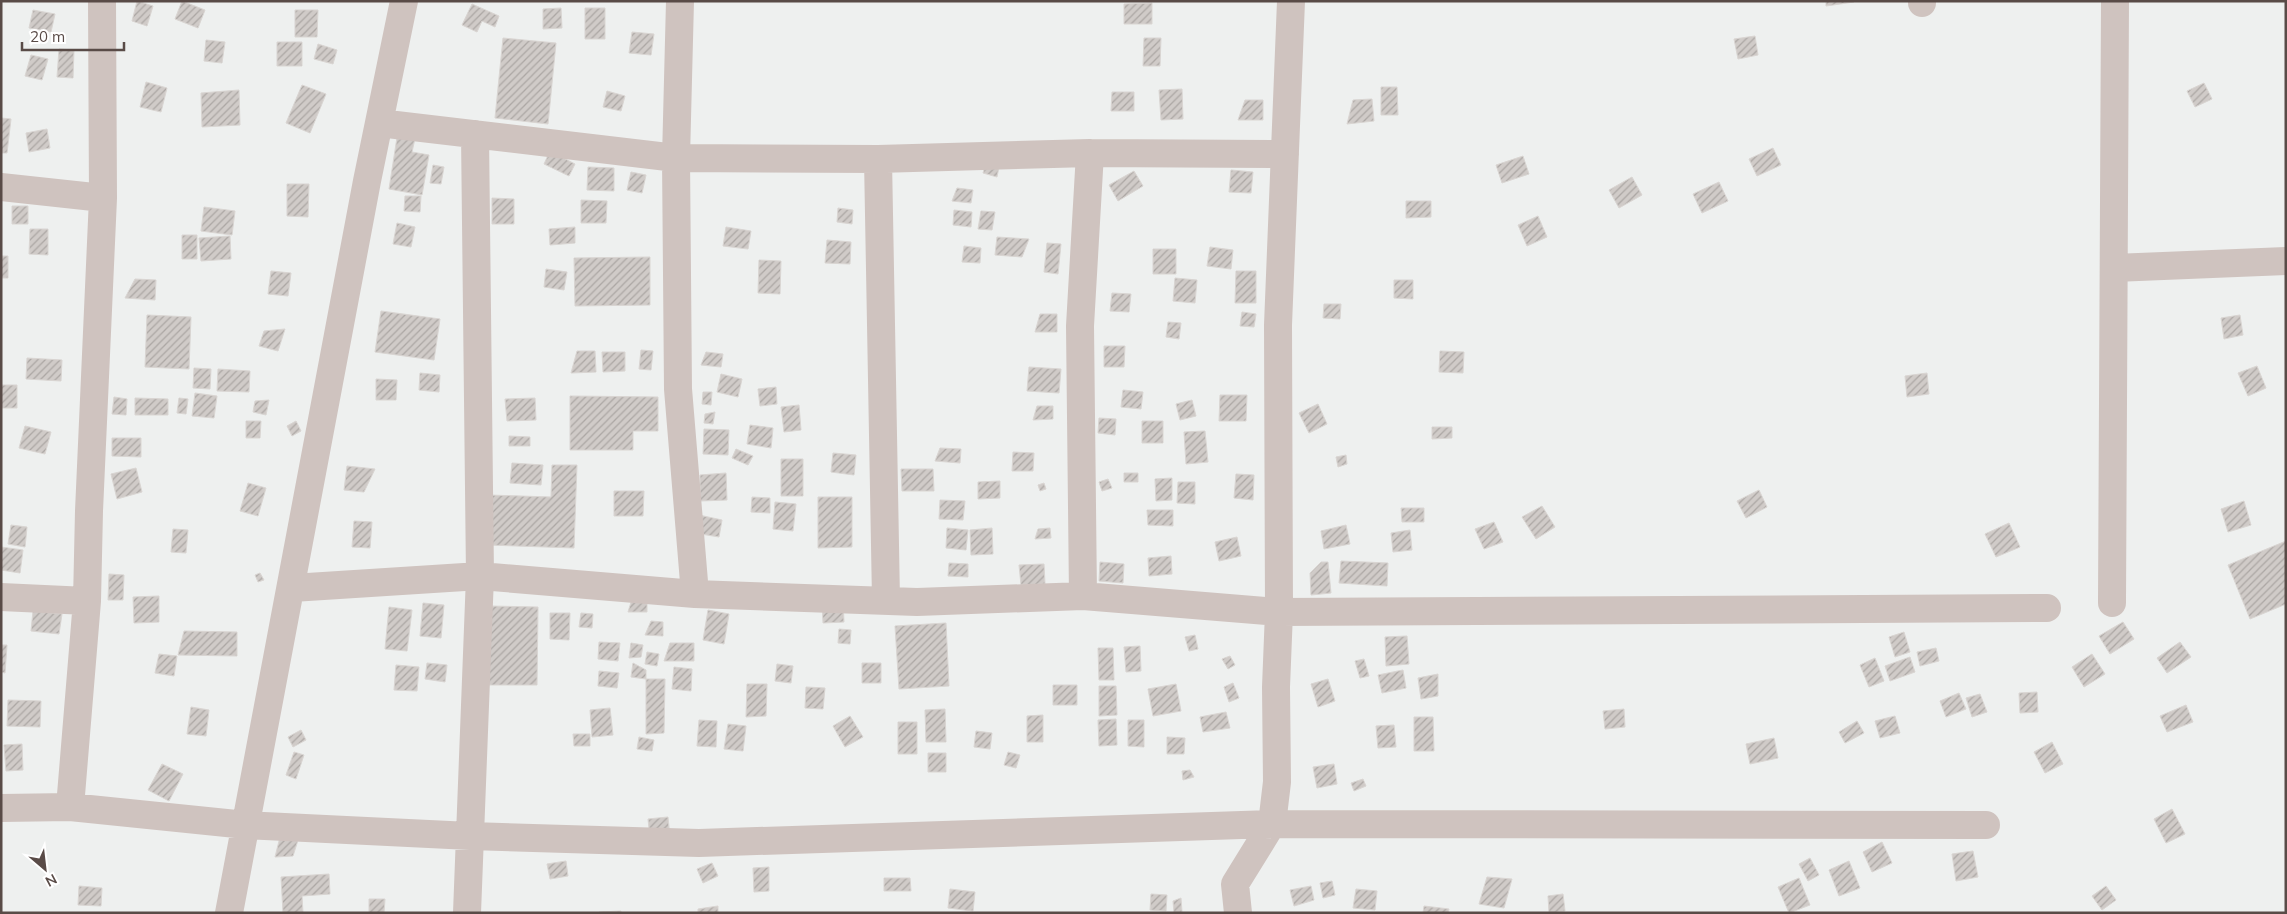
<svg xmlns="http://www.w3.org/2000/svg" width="2287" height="914" font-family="Mulish,sans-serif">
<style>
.building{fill:url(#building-hatch);stroke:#d9d5d2}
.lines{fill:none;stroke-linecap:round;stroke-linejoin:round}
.minor{stroke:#cfc3bf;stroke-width:28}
</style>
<defs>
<pattern id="building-hatch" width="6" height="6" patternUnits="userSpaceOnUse" patternTransform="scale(1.25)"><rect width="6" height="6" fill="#d0cbc8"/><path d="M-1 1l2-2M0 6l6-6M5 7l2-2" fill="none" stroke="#aca7a4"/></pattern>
</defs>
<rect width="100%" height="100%" fill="#eef0ef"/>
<path class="building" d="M137,1l16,5 -6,20 -15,-5z
M182,1l23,9 -7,18 -23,-9z
M1826,1h27l1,1 -28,4z
M1152,3v21h-28v-20z
M472,4l27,12 -4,11 -13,-6 -5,11 -15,-7z
M561,8l1,20 -19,1v-20z
M585,8h20v31h-20z
M33,10l22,4 -4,18 -22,-4z
M295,10h23l-1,27h-22z
M632,32l22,2 -3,21 -22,-2z
M1755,36l3,19 -20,4 -4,-20z
M503,38l53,5 -8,81 -53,-6z
M1144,38h17l-1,28h-17z
M206,40l19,2 -3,21 -18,-2z
M277,42h25v24h-25z
M318,44l19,6 -4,14 -19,-5z
M59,49l15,1 -1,28 -16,-1z
M31,55l17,4 -6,21 -17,-4z
M146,82l21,6 -6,24 -21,-5z
M2204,83l8,16 -17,8 -8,-16z
M302,85l24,9 -16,39 -24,-10z
M1381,87h16l1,28h-17z
M1182,89l1,30 -22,1 -2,-30z
M239,90l1,35 -38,2 -1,-34z
M607,91l18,5 -4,15 -18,-4z
M1112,92h22v19h-23z
M1372,99l2,22 -27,3 6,-24z
M1245,100h18v20h-25z
M1,118l10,1 -4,34h-6z
M47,129l3,19 -21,4 -3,-19z
M398,131l18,3 -4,18 17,3 -7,40 -33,-6z
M1773,148l8,17 -24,11 -8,-17z
M550,151l25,13 -6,12 -25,-12z
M1523,156l6,18 -27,9 -6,-18z
M986,163l13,4 -2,10 -14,-4z
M433,165l11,2 -3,17 -11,-1z
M588,167l26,1v23l-27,-1z
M1231,170l22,2 -2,21 -22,-1z
M1134,171l9,15 -25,15 -9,-16z
M631,172l15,3 -4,18 -15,-3z
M1632,177l10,18 -23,13 -10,-18z
M1719,182l9,19 -26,12 -9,-19z
M287,184h22l-1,33 -21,-1z
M957,188l16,2 -2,13 -19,-2z
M405,196h16l-1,16 -16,-1z
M492,198l22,1v25h-22z
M581,200l26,1 -1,22h-25z
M1406,201h25v16l-25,1z
M12,206h16v18h-16z
M204,207l31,4 -3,24 -31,-4z
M838,208l15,2 -1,14 -15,-2z
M954,210l18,2 -1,15 -18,-2z
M981,211l14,1 -3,18 -14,-1z
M1538,216l9,21 -20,9 -9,-21z
M397,223l18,4 -4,20 -18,-3z
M575,227v16l-25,2 -1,-16z
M726,227l25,4 -3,18 -25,-3z
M30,229h18v26l-19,-1z
M182,235h15v24h-15z
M230,236l1,23 -30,2 -2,-23z
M997,237l32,2 -7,18 -27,-2z
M827,240l24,2 -1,22 -25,-1z
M1047,243l14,1 -3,30 -14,-2z
M964,246l17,2 -1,15 -18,-1z
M1210,247l23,3 -2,19 -24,-3z
M1153,249h23v25h-23z
M1,256h7v22h-7z
M650,257v48l-75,1 -1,-48z
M759,260l22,1 -1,33 -22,-1z
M546,269l21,3 -3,18 -20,-3z
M271,271l20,2 -3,23 -20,-2z
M1236,271h20v32h-21z
M1175,278l22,2 -2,23 -22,-2z
M135,279l21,1 -1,20 -30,-2z
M1394,280h19v19l-19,-1z
M1112,293l19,1 -2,18 -19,-1z
M1324,304h17l-1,15 -17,-1z
M381,311l59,8 -6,41 -59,-8z
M1242,312l14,2 -2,13 -14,-1z
M1040,314h17v18h-22z
M147,315l44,2 -2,52 -44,-2z
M2240,315l3,20 -19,4 -3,-21z
M1168,322l13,1 -2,16 -13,-2z
M285,329l-7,22 -19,-5 5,-15z
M1104,346h21l-1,21h-20z
M641,350l12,1 -2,19 -12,-1z
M577,351h18l1,21 -25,1z
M1440,351l24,1 -1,21 -24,-1z
M602,352h23v19l-22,1z
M706,352l17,2 -2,13 -20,-2z
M27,358l35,2 -1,21 -35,-2z
M2257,366l9,22 -18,8 -10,-23z
M1029,367l32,2 -2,24 -32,-2z
M194,368l17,1 -1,20 -17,-1z
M218,369l32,2 -1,21 -32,-1z
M420,373l20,2 -1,17 -20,-2z
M1927,373l2,21 -22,3 -2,-21z
M721,374l21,5 -4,18 -21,-5z
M376,379l21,1 -1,20h-20z
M1,385h16v23h-16z
M776,387l1,17 -17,2 -2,-17z
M1123,390l20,2 -2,17 -20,-2z
M703,392h9l-1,13 -9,-1z
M195,393l22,3 -3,22 -22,-2z
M1220,395h27l-1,26h-27z
M570,396l88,1v34h-25v19h-63z
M114,397l13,2 -1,16 -14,-1z
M135,398l33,1v16h-33z
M179,398l9,1 -2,15 -9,-1z
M535,398l1,22 -29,1 -2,-22z
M269,400l-3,15 -13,-3 2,-11z
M1192,400l4,16 -16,4 -4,-16z
M1318,404l9,20 -18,9 -10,-20z
M799,405l2,25 -17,2 -3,-25z
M1037,406h16v13l-20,1z
M715,412l-2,12 -9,-1 1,-9z
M1099,418l17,1 -1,16 -17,-2z
M246,421h15l-1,17h-14z
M296,421l5,10 -9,5 -5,-10z
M1142,421h21v22h-21z
M750,425l23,3 -2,20 -24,-4z
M25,426l26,6 -6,22 -26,-6z
M1432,427h20v11l-20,1z
M704,429l25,1 -1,25 -25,-1z
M1205,431l3,31 -22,2 -2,-32z
M509,436l21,1v9h-21z
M112,438h29v19l-29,-1z
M940,448l21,1 -1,14 -25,-2z
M736,449l17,7 -5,9 -16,-7z
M1013,452l21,1 -1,18h-21z
M833,453l23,2 -2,20 -23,-3z
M1346,455l1,9 -9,3 -2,-10z
M781,459h22v37h-22z
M512,463l31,2 -2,20 -31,-2z
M552,465h25l-3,83 -86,-3 1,-50 62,2z
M347,466l28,3 -11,23 -20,-2z
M136,468l6,24 -25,7 -6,-25z
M901,469h32l1,22h-32z
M726,473l1,27 -27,1v-26z
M1124,473h14v9h-14z
M1236,474l18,1 -1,25 -19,-2z
M1172,478v22l-16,1 -1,-22z
M1108,479l4,9 -10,3 -3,-9z
M1000,481v17l-22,1v-17z
M1178,482h17v22l-18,-1z
M248,483l18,5 -8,28 -18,-5z
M1044,483l2,6 -6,2 -2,-6z
M1759,490l8,17 -21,11 -9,-17z
M614,491h30l-1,25h-29z
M752,497l18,1v15l-19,-1z
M818,497h34v50l-34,1z
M940,500l25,1 -2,19 -24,-1z
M2244,501l7,24 -23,7 -7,-23z
M775,502l21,2 -3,27 -20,-2z
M1542,506l13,21 -19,12 -14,-22z
M1401,508h23v14h-22z
M1147,510h26v16l-25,-1z
M699,515l23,5 -3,17 -24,-4z
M354,521l18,1 -2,26 -18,-1z
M1494,522l9,20 -19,7 -9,-20z
M2009,523l11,24 -24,10 -11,-23z
M11,525l16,2 -2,20 -17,-3z
M1346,525l4,19 -26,5 -3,-18z
M947,528l21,2 -2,20 -20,-2z
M992,528l1,26 -22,1 -1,-25z
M1050,528l1,10 -16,1 3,-10z
M173,529l15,1 -2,23 -15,-1z
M1410,530l2,20 -19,2 -2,-19z
M1237,537l4,19 -22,5 -4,-19z
M2286,541v63l-36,15 -22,-54z
M1,547l22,3 -3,23 -19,-3z
M1171,556l1,18 -23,2 -1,-18z
M1341,561l47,2 -1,23 -48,-3z
M1100,562l24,2 -1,19 -24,-2z
M1321,562h7l3,31 -20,2 -1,-22z
M949,563l19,1v13l-20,-1z
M1044,564l1,20 -24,1 -2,-20z
M260,573l4,7 -6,2 -3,-7z
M109,574l15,1 -1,25h-15z
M159,596v26l-25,1 -1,-26z
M632,599l15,1v12h-19z
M843,601l1,21 -21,1 -1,-21z
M423,603l21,2 -3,33 -21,-2z
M490,606l48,1 -1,78h-49z
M389,607l23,3 -5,41 -22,-2z
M708,610l21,4 -5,30 -21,-4z
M33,611l29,3 -3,20 -28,-3z
M550,613h20l-1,27 -19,-1z
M581,613l12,1 -1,14 -13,-1z
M651,621l12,1v14l-18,-1z
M2123,622l11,17 -24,15 -11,-18z
M946,623l3,63 -50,3 -4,-63z
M839,629l12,1 -1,14 -12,-1z
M184,631l53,1v24l-59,-1z
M1904,632l6,20 -15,5 -6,-20z
M1195,635l3,14 -9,2 -4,-14z
M1407,636l2,28 -23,2 -1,-29z
M599,642l21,1 -2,18 -20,-2z
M2180,642l11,15 -24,16 -10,-15z
M631,643l12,2 -2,12 -12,1z
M670,643h24v18h-30z
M1,645h6l-2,28 -4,-1z
M1140,646l1,25 -15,1 -2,-25z
M1098,648h15l1,32h-15z
M1936,648l3,13 -19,5 -3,-14z
M647,652l12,2 -2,12 -12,-2z
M159,654l18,2 -3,20 -19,-3z
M2092,654l13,20 -21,13 -12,-20z
M1230,656l5,9 -7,4 -6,-10z
M1910,657l5,15 -25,9 -5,-15z
M1875,658l9,23 -15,6 -9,-22z
M1364,659l5,17 -9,2 -5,-17z
M427,663l20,2 -2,17 -20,-3z
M633,663l13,7v9l-15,-2z
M862,663h19v20h-19z
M777,664l16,2 -2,17 -16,-2z
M396,665l23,2 -2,24 -23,-1z
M674,667l18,2 -1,22 -19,-2z
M1403,670l3,18 -24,5 -4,-18z
M599,671l20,2 -2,15 -19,-2z
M1438,674v22l-17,3 -3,-21z
M646,679h19l-1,54 -18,1z
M1328,679l7,22 -17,6 -7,-23z
M1233,683l6,15 -10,4 -5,-15z
M747,684h20l-1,32 -20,1z
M1176,684l5,27 -28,5 -5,-27z
M1053,685h24v20h-24z
M1099,686h17l1,29 -18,1z
M806,687l19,1 -2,21 -18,-1z
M2037,692l1,20 -18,1 -1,-20z
M1959,693l7,16 -20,8 -6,-16z
M1980,694l7,18 -15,5 -6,-19z
M8,700l33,1 -1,26 -33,-1z
M2186,705l7,17 -26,10 -7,-16z
M191,707l18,3 -3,26 -19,-2z
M610,708l3,27 -21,2 -2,-27z
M945,709l1,33h-20l-1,-32z
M1624,709l1,18 -20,2 -2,-18z
M1226,712l4,16 -27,4 -3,-15z
M1043,715v27h-16v-26z
M850,716l13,21 -18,10 -12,-21z
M1895,716l5,17 -20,5 -5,-17z
M1414,717h19l1,34h-20z
M1116,719l1,26 -18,1 -1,-26z
M699,720l18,1 -1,26 -19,-1z
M1128,720h16v27l-16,-1z
M1857,721l7,12 -19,10 -6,-11z
M898,722h19v32h-19z
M728,724l18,2 -3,25 -19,-2z
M1394,725l2,22 -18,1 -2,-22z
M301,730l5,10 -13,7 -5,-10z
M976,731l16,2 -2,16 -16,-2z
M573,734h17v12h-16z
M639,737l15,3 -2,11 -15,-2z
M1167,737l18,1 -1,16h-17z
M1774,738l4,20 -28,6 -4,-20z
M2052,742l11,22 -18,9 -11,-21z
M22,744l1,26 -17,1 -2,-26z
M294,752l10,3 -8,24 -10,-4z
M1008,752l12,3 -4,13 -12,-3z
M928,753h18v19h-18z
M162,764l21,10 -14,27 -21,-11z
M1334,764l3,20 -20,4 -4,-21z
M1190,770l4,7 -11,3 -1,-9z
M1363,779l3,7 -12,5 -3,-8z
M2172,809l13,25 -19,9 -12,-24z
M668,817l2,20 -20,1 -2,-19z
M280,837h19l-6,19 -18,1z
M1882,842l10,21 -20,9 -9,-20z
M1973,851l5,26 -22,4 -4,-27z
M1810,858l9,17 -11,6 -9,-17z
M566,861l2,15 -18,3 -3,-15z
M1849,861l11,27 -21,8 -10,-26z
M712,863l6,13 -15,7 -6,-14z
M769,867v24l-15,1 -1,-24z
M329,874l1,20 -28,2 1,17h-20l-2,-36z
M1487,877l25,2 -8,29 -25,-4z
M884,878h26l1,13h-27z
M1799,878l11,27 -21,8 -11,-26z
M1332,881l3,14 -12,3 -3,-15z
M79,886l23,2 -1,18 -23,-1z
M1311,886l3,14 -20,6 -4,-16z
M2106,886l10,14 -14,10 -10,-14z
M950,889l25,3 -2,19 -25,-3z
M1356,889l21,2 -2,19 -22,-2z
M1151,894l16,1 -1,16 -16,-1z
M1563,894l2,17 -16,2 -1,-17z
M1181,898l1,14 -8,1 -1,-12z
M369,899h16l-1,14h-15z
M718,906v7h-20v-4z
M1424,906l25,3 -1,4h-25z
M621,911v2h-22v-1z"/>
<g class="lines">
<path class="minor" d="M680,1l-4,157 2,231 17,205
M1922,1v2
M379,123l297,35 202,1 212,-6 195,1
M878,159l8,441
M1,187l102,11
M2114,268l172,-7
M292,588l188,-12 215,18 222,8 166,-6 196,16 768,-4
M1083,596l-3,-270 10,-173
M1,597l86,4
M2112,603l3,-602
M70,807l17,-206 2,-90 14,-313 -1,-197
M1,808l69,-1 176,18 224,11 229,7 573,-19 5,-42 -1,-95 3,-75 -1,-287 13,-324
M229,913l138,-732 37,-180
M467,913l13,-337 -5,-442
M1238,913l-3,-29 37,-60 714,1"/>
</g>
<rect width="2287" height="914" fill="none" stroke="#594b47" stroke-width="5"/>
<g transform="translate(45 869) rotate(152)" stroke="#ffffff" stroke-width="4" paint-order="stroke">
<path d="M0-4L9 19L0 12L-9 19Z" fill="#594b47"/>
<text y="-8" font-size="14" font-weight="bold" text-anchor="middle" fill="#594b47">N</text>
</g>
<path d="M22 42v8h102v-8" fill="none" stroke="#594b47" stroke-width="2.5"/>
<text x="30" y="42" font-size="15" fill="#594b47" stroke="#ffffff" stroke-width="4" paint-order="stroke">20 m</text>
</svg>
